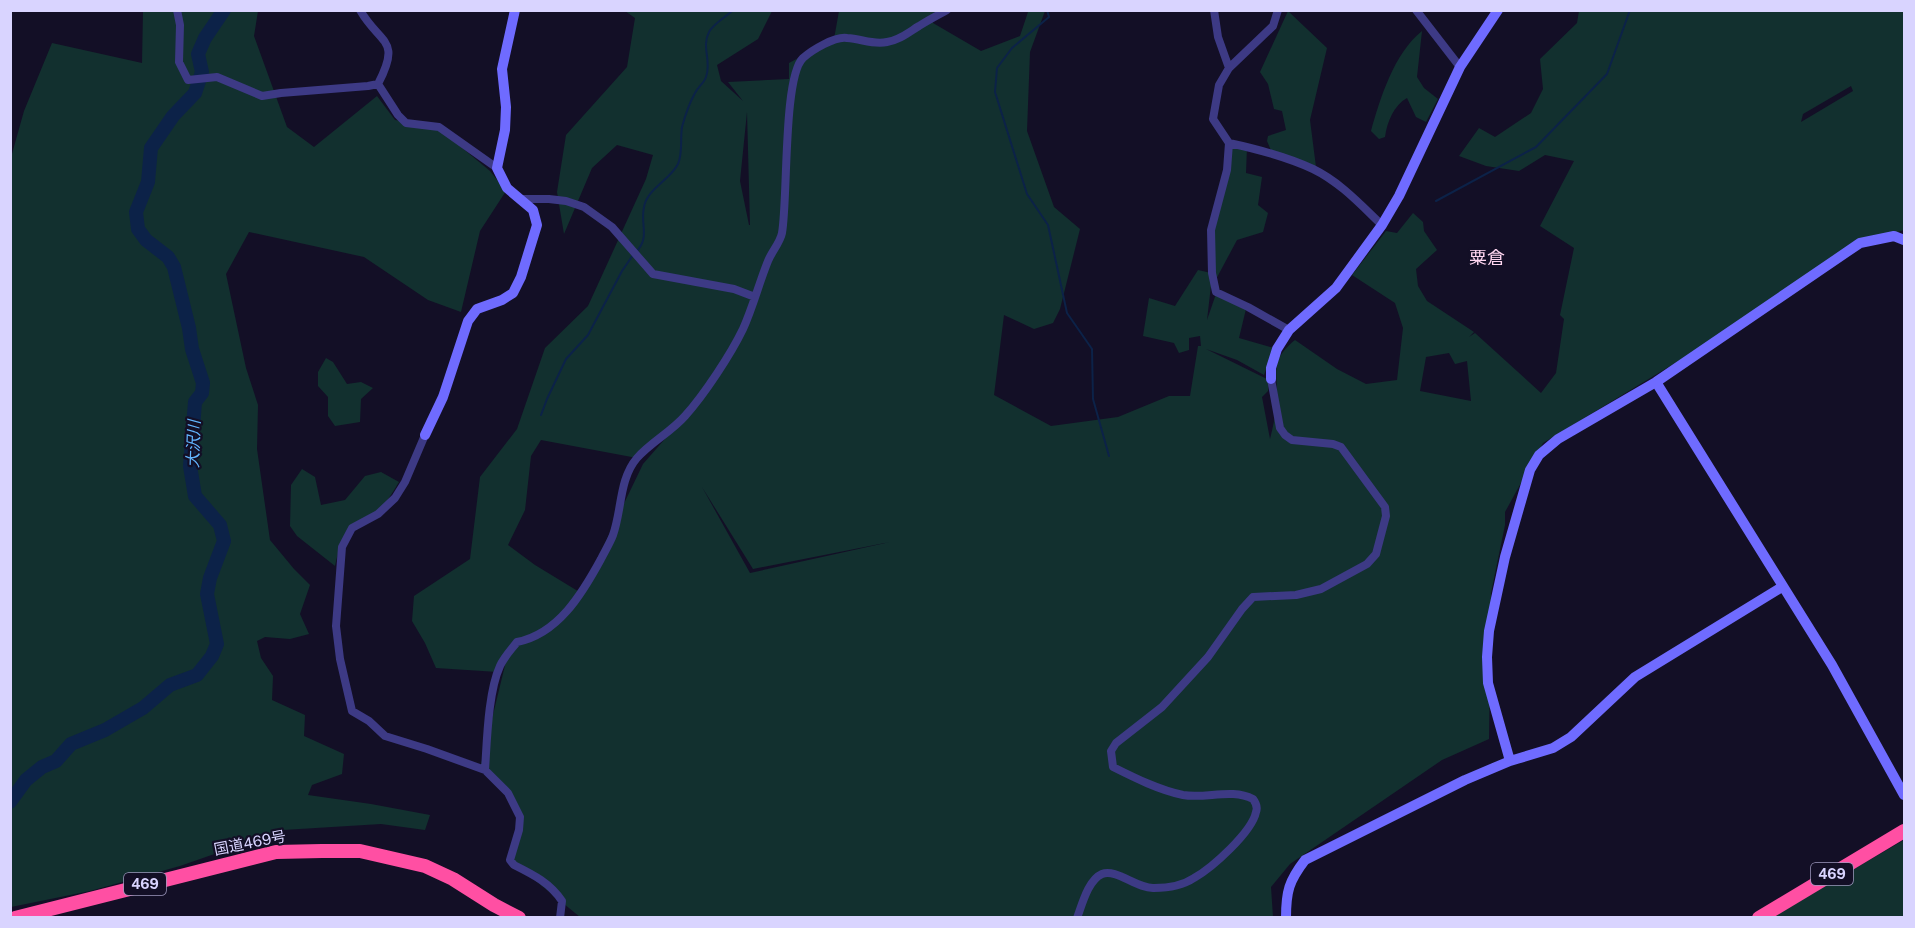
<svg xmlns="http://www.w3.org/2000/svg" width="1915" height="928" font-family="'Public Sans','Noto Sans JP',sans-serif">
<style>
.green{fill:#12302f;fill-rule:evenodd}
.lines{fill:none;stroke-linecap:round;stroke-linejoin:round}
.stream{stroke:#0c2248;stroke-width:2}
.river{stroke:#0c2248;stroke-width:14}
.street{stroke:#3d3a85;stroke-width:8}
.secondary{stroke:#6f6bff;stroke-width:10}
.highway{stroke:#ff4fa3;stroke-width:14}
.labels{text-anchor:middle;stroke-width:4.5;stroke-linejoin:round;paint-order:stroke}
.shield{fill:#130f26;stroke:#9e99be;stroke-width:1.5}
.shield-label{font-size:14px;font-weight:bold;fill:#d9d4ff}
.street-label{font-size:15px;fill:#d9d4ff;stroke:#130f26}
.water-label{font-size:16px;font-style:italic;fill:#62b6ff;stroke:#130f26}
.quarter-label{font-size:18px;fill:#ffd6f0;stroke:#130f26}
</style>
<rect width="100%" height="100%" fill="#130f26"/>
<path class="green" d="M143,11h115l-4,25 33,91 27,20 63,-51 18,24 42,7 53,44 16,20 -26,40 -19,81 -33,-12 -64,-43 -115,-25 -23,42 20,94 12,37 -1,44 13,91 24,29 16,16 -10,29 9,20 -19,5 -25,-2 -8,4 4,17 12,18 -1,24 33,15 -1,21 40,18 -2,20 -30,11 -4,10 63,9 59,11 -5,15 -44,-6 -98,6 -103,36 -90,25 -79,16 -1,-746 14,-50 28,-68 90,20z
M625,11h147l-14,28 -41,26 4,16 22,20 -15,-19 61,-3v-16l45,-24 5,-28h96l-2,12 48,28 39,-15 8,-24 -1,-1h18l-15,41 -3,79 27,76 26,22 -20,80 -7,14 -19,6 -30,-14 -10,80 57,31 67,-9 51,-21h21l8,-50h3l-1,-10 -11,2v12l-10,3 -5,-10 -31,-7 6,-38 26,8 23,-36 13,3v-37l19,-91 17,2 -1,26 16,4 -4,28 10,8 -5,19 -26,8 -23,43 -2,-6 -5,43 10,-29 29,18 -7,29 35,10 -10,27 -27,-15 -31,-11 63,31 -1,11 -6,6 8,42c3,-12 6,-26 7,-38 1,-29 -8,-40 18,-61l42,29 29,15 31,-4 6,-52 -8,-25 -43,-28 34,-44 11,2 16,-20 10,9 1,9 13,19 -21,19 2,17 9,15 47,31 -5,5 6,-4 66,60 15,-20 8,-54 -4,-4 14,-67 -34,-22 34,-65 -29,-6 -26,16 -33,-5 -27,-10 20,-28 16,9 36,-24 12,-24 -3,-30 37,-36 2,-12h325v219l-33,10 -191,120 -137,83 -38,69v13l-14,68 -2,146 -47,21 -152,104 -19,23 2,30h-693l-70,-57 9,-39 -11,-28 -28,-25 29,-119 -11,23 -62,-4 -11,-25 -13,-22 2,-25 56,-37 10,-82 37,-48 28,-81 43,-42 58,-127 7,-24 -36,-10 -25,23 -28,66 -7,-42 9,-57 61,-68 8,-49zM1851,86l2,5 -52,31 2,-8zM747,112l3,113h-1l-9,-44zM1449,353l6,11 12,-3 4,40 -51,-10 6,-34zM671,432l-28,32 -62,129 -46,-28 -27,-20 17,-35 6,-54 10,-16 96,18zM702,487l51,82 137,-27 -140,31z
M1288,11l39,37 -17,72 6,47 -43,-12 -6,-14 1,-5 18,-6 -4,-19 -8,-2 -6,-25 -8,-12z
M1422,31l-5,46 7,11 14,11 -12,23 -10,-5 -9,-19c-13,7 -20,24 -22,39l-6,2 -8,-8c9,-32 23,-78 51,-100z
M326,358l7,4 14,22 14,-2 12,6 -12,11 -1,23 -25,4 -7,-10v-19l-10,-11v-14z
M302,469l13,8 6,28 24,-5 20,-24 16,-4 18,10c-5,8 -10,17 -16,23 -27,26 -39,19 -48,61l-38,-30 -7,-10 1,-41z
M1904,840v77h-133z"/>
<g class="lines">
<path class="stream" d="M1047,10l2,7 -37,31 -15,20 -2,24 32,102 21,31 19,88 25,36 1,50 16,57
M1436,201l100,-54 71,-73 23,-64
M637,251c13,-14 3,-28 7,-44 3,-18 26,-27 34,-43 5,-12 2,-25 4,-37 3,-11 8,-25 13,-34 3,-6 9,-10 11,-16 6,-15 -5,-30 3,-45 4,-8 17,-15 24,-22
M541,415l6,-16 19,-40 22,-24 34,-64 11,-16"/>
<path class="river" d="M10,802l16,-22 16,-13 14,-6 15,-17 34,-14 38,-22 27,-23 27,-10 15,-19 5,-12 -10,-50 3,-16 14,-37 -4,-16 -25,-29 -5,-30 5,-64 7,-9 1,-10 -11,-34 -3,-21 -15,-61 -6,-10 -22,-17 -8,-11 -2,-17 12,-30 3,-34 22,-32 22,-23 7,-21 -4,-18 7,-16 19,-28"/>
<path class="street" d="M177,10l3,15 -1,37 9,18 29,-3 45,19 19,-3 87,-7 10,-2c24,-46 2,-39 -18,-74
M1214,10l4,27 11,31 -10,17 -6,34 16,24 -2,27 -16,60 1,43 4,19 32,15 41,23
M1416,10l44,57
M1229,68l44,-42 5,-16
M378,84l20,31 8,8 33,4 58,41
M1229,143c28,6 58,14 84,26 27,13 48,36 69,56
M520,199h29l17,2 18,6 28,20 41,47 81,15 21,8
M425,435l-20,47 -10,16 -17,16 -26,14 -10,19 -6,79 4,33 12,52 17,10 16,15 42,13 58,21 23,23 12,24 -1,13 -9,30 4,5c20,10 36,18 48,36l-2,17
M485,770c2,-29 3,-78 15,-104 4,-9 11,-16 17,-24 41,-8 65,-48 84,-83 4,-8 9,-16 12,-24 9,-25 6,-56 24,-77 14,-16 34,-26 48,-42 19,-21 46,-62 58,-87 10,-22 16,-46 25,-68 4,-10 12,-18 14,-28 6,-33 1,-156 21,-175 9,-8 32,-22 44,-20 15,1 26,7 40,4 13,-2 22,-10 32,-16 9,-6 19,-11 28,-16
M1077,918c5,-13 11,-38 25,-44 14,-6 35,15 52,14 13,0 28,-2 40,-10 18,-10 58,-46 62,-66 2,-5 0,-9 -3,-13 -21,-11 -47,0 -70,-4 -24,-5 -48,-17 -70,-28l-2,-16 5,-8 46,-36 46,-50 34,-48 11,-12 43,-2 25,-6 46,-25 9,-10 10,-38 -1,-9 -44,-60 -8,-3 -41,-4 -7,-5 -5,-7 -9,-49"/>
<path class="secondary" d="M1271,379v-11l6,-19 12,-19 47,-42 46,-63 17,-29 61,-129 38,-57
M1656,382l176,283 72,130
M425,435l18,-38 25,-76 9,-12 25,-9 11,-7 8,-16 16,-52 -4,-15 -26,-22 -10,-20 8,-38 1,-23 -4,-38 13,-59
M1510,761l-22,-78 -1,-26 2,-26 16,-74 25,-87 9,-15 19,-16 98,-57 204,-139 34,-7 10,4
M1286,918c0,-27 3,-37 19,-58l160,-80 45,-19 43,-13 18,-11 64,-60 147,-90"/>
<path class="highway" d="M15,918l261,-66 46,-1h38l65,15 28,13 41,26 25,13
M1759,918l145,-87"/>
</g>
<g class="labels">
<g class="shield">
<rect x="1811" y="863" width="42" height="22" rx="4.5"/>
<rect x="124" y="873" width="42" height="22" rx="4.5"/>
</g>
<g class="shield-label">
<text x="1832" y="879">469</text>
<text x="145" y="889">469</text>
</g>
<g class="street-label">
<text transform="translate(250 843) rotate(-11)" y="5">国道469号</text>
</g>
<g class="water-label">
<text transform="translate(193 444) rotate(-88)" y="6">大沢川</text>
</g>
<g class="quarter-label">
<text x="1487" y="264">粟倉</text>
</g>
</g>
<rect width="1915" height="928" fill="none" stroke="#d9d4ff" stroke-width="24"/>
</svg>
